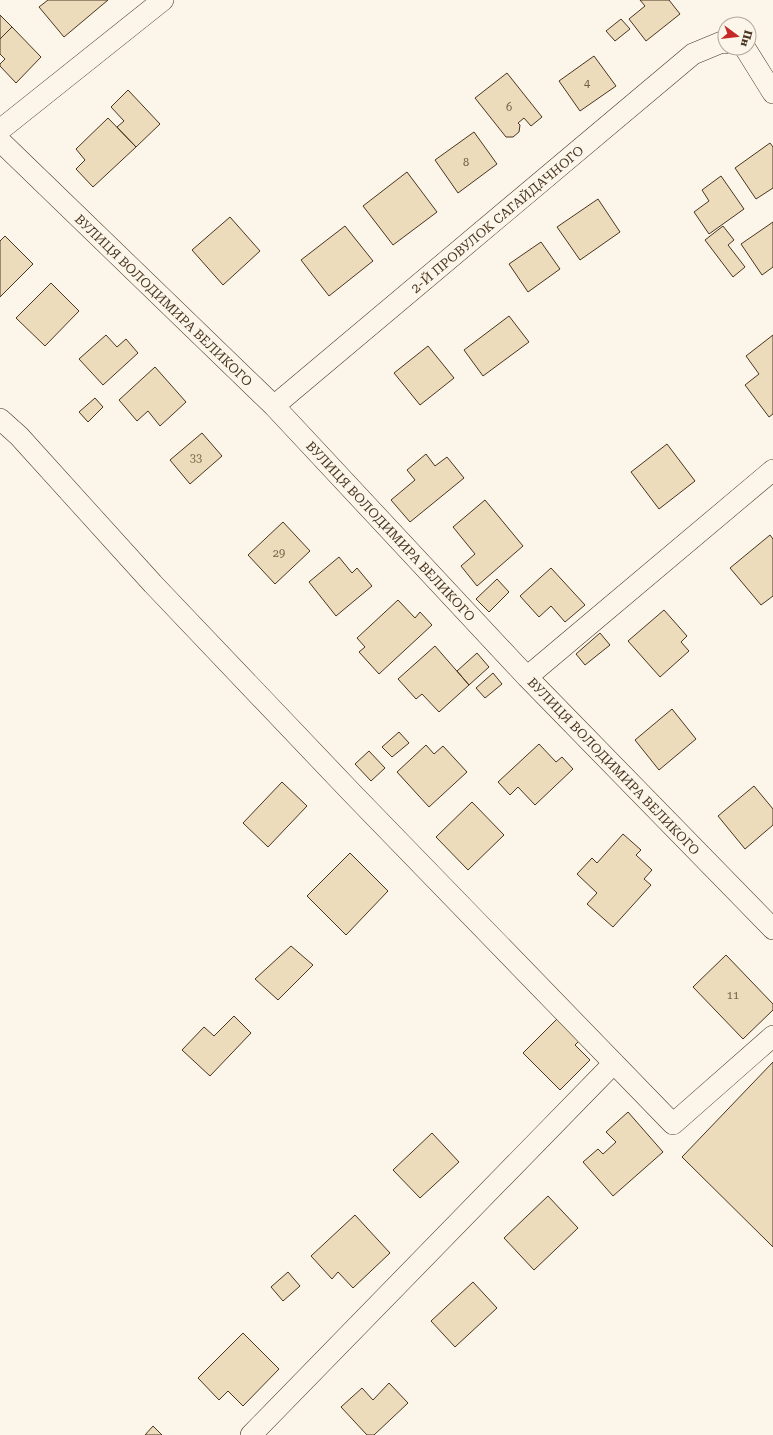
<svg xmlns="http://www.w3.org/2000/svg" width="773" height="1435" font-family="'Roboto Serif',serif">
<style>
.building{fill:#ecdcbc;stroke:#4a3520}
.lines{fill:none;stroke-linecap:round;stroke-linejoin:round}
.minor-casing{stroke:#4a3520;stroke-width:22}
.minor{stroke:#fbf6e9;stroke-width:21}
.labels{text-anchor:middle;stroke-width:3;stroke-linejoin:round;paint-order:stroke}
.number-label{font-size:11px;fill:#725f47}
.street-label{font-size:13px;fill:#4a3520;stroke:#fbf6e9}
</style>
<rect width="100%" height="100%" fill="#fbf6e9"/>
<path class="building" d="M48,0h60l-44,37 -25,-30z
M640,0h29l11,14 -34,27 -17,-22 16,-13z
M0,15l12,12 -12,12z
M621,19l9,10 -15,12 -9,-10z
M12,27l29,30 -25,26 -16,-17v-2l5,-5 -5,-5v-15z
M594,56l22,30 -36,25 -21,-30z
M507,73l35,44 -11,9 -7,-8 -6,5 2,2 -1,7 -6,5h-7l-31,-39z
M128,90l32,34 -24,23 -19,-20 7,-6 -13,-14z
M108,118l28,29 -43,40 -17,-18 9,-9 -9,-11z
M474,132l23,32 -39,29 -23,-33z
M770,143l3,4v41l-17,11 -21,-31z
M407,172l30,40 -44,33 -30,-39z
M721,176l23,33 -35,25 -15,-22 15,-11 -7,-11z
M598,199l22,33 -40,28 -23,-33z
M230,217l30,34 -37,34 -31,-35z
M773,222v45l-11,8 -21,-31z
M345,226l28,35 -44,35 -28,-36z
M723,226l11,14 -6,5 17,22 -12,10 -28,-37z
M5,236l28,28 -33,33v-56z
M541,242l19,27 -32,23 -19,-28z
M51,283l28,28 -34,35 -29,-28z
M509,316l20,26 -46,34 -19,-26z
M106,335l11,12 9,-8 12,14 -35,32 -24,-26z
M773,335v79l-4,3 -24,-32 14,-11 -13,-18z
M428,346l26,32 -34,27 -26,-32z
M155,367l31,35 -26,24 -12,-15 -11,10 -18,-21z
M95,398l8,9 -15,15 -9,-10z
M202,433l20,23 -32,28 -20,-24z
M667,444l28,37 -36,28 -28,-37z
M426,454l9,12 12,-9 17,21 -54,44 -19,-22 24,-20 -8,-10z
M485,500l38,46 -46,40 -16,-20 14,-12 -22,-27z
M283,522l27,29 -35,33 -27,-29z
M770,535l3,4v57l-12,9 -31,-37z
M339,557l13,16 5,-5 15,18 -36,30 -27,-34z
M551,568l34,37 -20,17 -14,-16 -12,11 -19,-21z
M497,579l12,13 -20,20 -13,-13z
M398,600l17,18 5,-6 12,13 -53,49 -20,-22 6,-5 -8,-9z
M664,610l23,26 -6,6 8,9 -29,26 -32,-36z
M600,633l10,12 -25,20 -9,-11z
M435,646l34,39 -30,27 -17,-18 -6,5 -18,-20z
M477,653l12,14 -20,18 -12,-14z
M493,673l9,11 -17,14 -9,-10z
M672,709l24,30 -37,31 -24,-30z
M399,732l10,11 -17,14 -10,-10z
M539,744l17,18 6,-5 11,12 -38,36 -17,-18 -8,8 -12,-13z
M426,745l8,9 9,-8 24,26 -38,35 -32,-35z
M369,751l16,17 -14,13 -16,-17z
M282,782l25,24 -39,41 -25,-24z
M754,786l19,23v16l-28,24 -27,-33z
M472,802l32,33 -36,35 -32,-33z
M623,834l18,16 -5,5 16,15 -8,9 7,6 -38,42 -26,-23 10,-11 -20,-19 15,-16 5,5z
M350,853l38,38 -42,44 -39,-39z
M291,946l22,19 -35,35 -23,-21z
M726,955l47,49v6l-30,29 -50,-52z
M234,1016l17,17 -41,43 -28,-26 22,-23 10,9z
M559,1017l22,22 -6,6 15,15 -30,30 -37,-37z
M773,1062v185l-91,-90z
M628,1112l35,40 -50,44 -30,-34 15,-13 5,5 13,-12 -10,-10z
M432,1133l27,29 -39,36 -27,-28z
M548,1196l30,32 -44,42 -30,-32z
M355,1215l35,38 -37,35 -15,-16 -6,7 -21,-23z
M288,1272l12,14 -17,15 -12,-14z
M473,1282l24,26 -42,39 -24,-26z
M243,1333l36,36 -36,37 -15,-15 -9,9 -21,-22z
M389,1383l19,20 -34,32h-7l-26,-28 21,-19 11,12z
M153,1426l9,9h-17z"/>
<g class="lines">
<defs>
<path id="minor" d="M745,48l28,45
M0,130l163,-130
M0,141l274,265 253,271 246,252
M274,406l419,-352 29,-12 3,1
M0,419l19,17 134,148 198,208 322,332 100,-88
M527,677l246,-207
M251,1435l363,-372"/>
</defs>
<use href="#minor" class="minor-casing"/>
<use href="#minor" class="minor"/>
</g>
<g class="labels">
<g class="number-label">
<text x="587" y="87">4</text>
<text x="509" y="111">6</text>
<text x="466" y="166">8</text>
<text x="196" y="462">33</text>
<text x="279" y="557">29</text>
<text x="733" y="999">11</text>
</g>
<g class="street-label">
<text transform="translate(497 219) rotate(-40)" y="5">2-Й ПРОВУЛОК САГАЙДАЧНОГО</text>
<text transform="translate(164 300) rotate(44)" y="5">ВУЛИЦЯ ВОЛОДИМИРА ВЕЛИКОГО</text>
<text transform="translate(391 531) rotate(47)" y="5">ВУЛИЦЯ ВОЛОДИМИРА ВЕЛИКОГО</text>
<text transform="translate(614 766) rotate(46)" y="5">ВУЛИЦЯ ВОЛОДИМИРА ВЕЛИКОГО</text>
</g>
</g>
<g transform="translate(737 36) rotate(105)"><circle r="19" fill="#fbf6e9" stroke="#b4a999"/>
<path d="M0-3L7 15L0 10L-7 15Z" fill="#c62828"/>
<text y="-6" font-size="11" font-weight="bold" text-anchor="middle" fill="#4a3520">Пн</text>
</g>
</svg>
